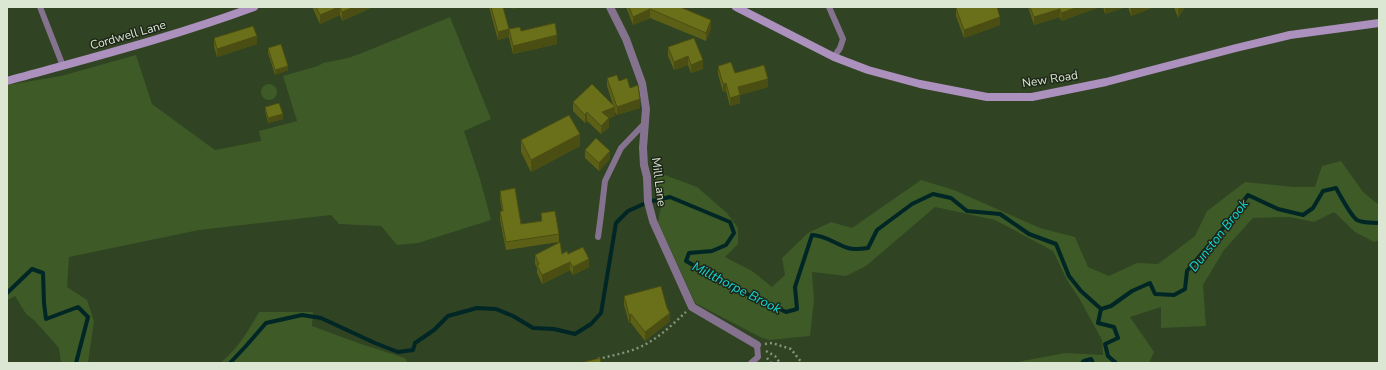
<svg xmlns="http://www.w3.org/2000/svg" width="1386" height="370" font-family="'Nunito Sans',sans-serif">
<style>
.green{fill:#3d5a27}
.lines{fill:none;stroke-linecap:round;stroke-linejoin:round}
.stream{stroke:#002726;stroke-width:4}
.path{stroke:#85947a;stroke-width:2.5;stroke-dasharray:2 3;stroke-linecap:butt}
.service{stroke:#84728f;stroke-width:6}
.minor{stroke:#84728f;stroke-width:8}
.secondary{stroke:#ac90bd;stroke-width:8}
.wall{fill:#5b6016}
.shaded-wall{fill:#4a4e12}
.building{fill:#6a7019;stroke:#4a4e12}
.labels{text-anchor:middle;stroke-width:3;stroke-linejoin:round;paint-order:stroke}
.street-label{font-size:12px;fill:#dbe7d3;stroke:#1e2618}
.water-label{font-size:13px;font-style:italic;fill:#0fd9d6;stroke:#1e2618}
</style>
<rect width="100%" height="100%" fill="#304322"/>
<path class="green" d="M450,17l41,102 -27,12 16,48 11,41 -73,23 -21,2 -16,-19 -42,-2 -8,-9 -132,15 -130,27 -2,30 20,13 7,21 -6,42h-27l-2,-15 -25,-28 -8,-6 -11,-18 -8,4v-215l54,-9 75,-21 16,49 63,46 46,-9 -2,-10 38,-10 -14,-45 35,-10 5,-3 25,-5 14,-5z
M261 92a8 8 0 1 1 16 0a8 8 0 1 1-16 0Z
M1341,161l22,31 16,13v35l-5,2 -19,-10 -21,-20 -20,10 -24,-5 -37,1 -29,32 -21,35 3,41 -45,2v-21l-31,10 24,35 -5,11h-137l53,-10 38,2 -1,-15 -23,-42 -12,-18 -14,-29 -58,-31 -60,-13 -69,59 -20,10 -34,-4 2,29 -4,35 -41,4 -9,-3 -65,-34 -37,-81 3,-15 -7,-30 11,-2 32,12 30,26 11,15v16l-13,13 27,14 20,16 13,-12 -3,-17 26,-25 23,-11 21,6 69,-48 33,10 86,38 35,9 13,30 21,9 28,-13 21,1 37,-28 12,-25 38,-29 48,5h22l7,-21z
M259,312h54l-1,14 49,18 44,14 3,5h-188c17,-13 28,-32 39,-51z"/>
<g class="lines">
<path class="stream" d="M7,293l25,-24 11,4 1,30 2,16 32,-12 10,10 -12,46
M1101,309l10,-3 21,-15 18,-8 5,11 19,1 11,-6 2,-18 38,-45 23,-31 30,14 25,6 10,-7 10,-17 13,-3c4,7 15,28 21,32 6,3 15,3 22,3
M1101,309l-3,14 16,4 4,11 -13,6 3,12 8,7
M230,363l16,-17 20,-23 36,-8 19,3 54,25 23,9 15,-2 2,-7 19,-13 14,-14 29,-8 19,1 17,7 20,12 21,1 21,5 16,-10 10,-11 15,-90 12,-12 20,-9 22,-5 60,25 4,11 -8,12 -14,6 -23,2 -3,8 46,26 54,25 11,-3 -2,-22 17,-52c13,0 23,9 36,13 6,2 13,1 20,0l9,-18 35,-26 21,-10 18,4 16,13 33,3 29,20 27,10 13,32 12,15 20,18
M1082,363l2,-2 7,-2 2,4"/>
<path class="path" d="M765,344l7,-1 19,6 11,14
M766,351l9,5 5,7
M767,358l4,5
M598,359c16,-4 34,-7 48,-15 15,-8 28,-21 40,-32"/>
<path class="service" d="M40,7l23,59
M829,7l14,32 -3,9 -6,9
M598,237l3,-22 4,-34 16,-33 24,-25
M751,363l7,-6 -1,-12"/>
<path class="minor" d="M610,7l16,32 16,44 4,26 -3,39 1,17 3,12 1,25 5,19 39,86 65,38"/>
<path class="secondary" d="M736,7l98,50 34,13 52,14 67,13h45l74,-15 130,-34 54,-13 89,-12
M7,81c83,-23 166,-44 247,-74"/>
</g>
<path class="wall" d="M313,7h60l-31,14 -2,-6 -20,9 -7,-15z
M489,7h14l6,30 -11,3z
M626,7h54l31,22 -5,12 -56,-23 -17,7z
M1028,7h72l-39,14 -1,-4 -26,8z
M1103,7h23l-21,7z
M1128,7h26l-23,9z
M1174,7h11l-7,11z
M956,8l44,17 -36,13 -8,-22z
M509,29l12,2 36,13 -44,10 -4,-16z
M214,38l43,6 -40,13 -3,-10z
M694,38l9,31 -12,4 -3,-8 -14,5 -6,-14v-9z
M268,48l20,22 -13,5 -7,-22z
M718,66l17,7 33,14 -28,8v8l-10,3 -4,-15 -3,1 -5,-18z
M607,78l12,3 11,7 10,20 -23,7 -2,-3v4l-6,2v9l-8,7 -14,-13 -2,2 -12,-12v-9l40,3 -6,-19z
M265,107l18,12 -15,4 -3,-12z
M521,140l59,6 -49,26 -10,-20z
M585,150l25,9 -11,12 -14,-13z
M500,191l21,33 20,-3v-8l18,21v8l-53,8 -6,-30v-9h2l-2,-12z
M562,254h6l21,13 -16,8 -3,-5 -28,14 -5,-11v-5l-2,-4v-9z
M624,296l46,25 -25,20 -14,-18h-2l-5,-18z"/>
<path class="shaded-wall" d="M339,7h1v8l-20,9v-9z
M354,7h19l-31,14v-9z
M512,7h10l-10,2z
M1078,7h22l-39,14v-8z
M1105,7h21l-21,7z
M1131,7h23l-23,9z
M1180,7h5l-7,11v-8z
M650,9v9l-17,7v-8z
M1060,9v8l-26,8v-8z
M1000,17v8l-36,13v-8z
M711,20v9l-5,12v-8z
M509,29v8l-11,3v-8z
M557,35v9l-44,10v-8z
M257,36v8l-40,13v-8z
M688,56v9l-14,5v-8z
M703,60v9l-12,4v-8z
M288,66v4l-13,5v-5z
M768,79v8l-28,8v8l-10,3v-8l8,-11z
M726,83v8l-3,1v-8z
M640,99v9l-23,7v-8z
M615,107v9l-13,4v-8z
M587,112v9l-2,2v-8z
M283,114v5l-15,4v-5z
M609,118v9l-8,7v-8z
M580,134v12l-49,26v-12z
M610,151v8l-11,12v-8z
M589,259v8l-16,8v-8z
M570,262v8l-28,14v-9z
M670,313v8l-25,20v-9z
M631,314v9h-2v-8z"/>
<path class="building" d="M316,7h23l-19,8z
M340,7h14l-12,5z
M491,7h12l6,22 -11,3z
M629,7h51l31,13 -5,13 -56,-24 -17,8z
M958,7h39l3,10 -36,13 -8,-22z
M1030,7h48l-17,6 -1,-4 -26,8z
M555,23l2,12 -44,11 -4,-17 11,-2 1,4z
M253,26l4,10 -40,13 -3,-11z
M694,38l9,22 -12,5 -3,-9 -14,6 -6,-15z
M281,44l7,22 -13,4 -7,-22z
M731,62l4,11 29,-8 4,14 -30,8 2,8 -10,3 -4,-15 -3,1 -5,-18z
M617,75l2,6 8,-3 3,10 8,-3 2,14 -23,8 -10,-29z
M592,84l23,23 -13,5 7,6 -8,8 -14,-14 -2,3 -12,-13z
M279,103l4,11 -15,4 -3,-11z
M569,115l11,19 -49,26 -10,-20z
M596,138l14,13 -11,12 -14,-13z
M515,188l6,36 21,-3 -1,-8 14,-2 4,23 -53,8 -6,-31h3l-3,-20z
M560,242l2,12 5,-3 1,3 15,-7 6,12 -16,8 -3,-5 -28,13 -5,-10 2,-1 -4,-9z
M661,286l6,22 3,5 -25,19 -14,-18 -2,1 -5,-19z
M600,358l1,5h-21z"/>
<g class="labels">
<g class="street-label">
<text transform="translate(128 35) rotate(-16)" y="4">Cordwell Lane</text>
<text transform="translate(1050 79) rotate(-9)" y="4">New Road</text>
<text transform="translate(659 182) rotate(83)" y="4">Mill Lane</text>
</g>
<g class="water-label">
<text transform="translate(1218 235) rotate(-52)" y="5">Dunston Brook</text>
<text transform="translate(737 287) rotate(27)" y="5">Millthorpe Brook</text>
</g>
</g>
<rect width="1386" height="370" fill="none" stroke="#dbe7d3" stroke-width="16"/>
</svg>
